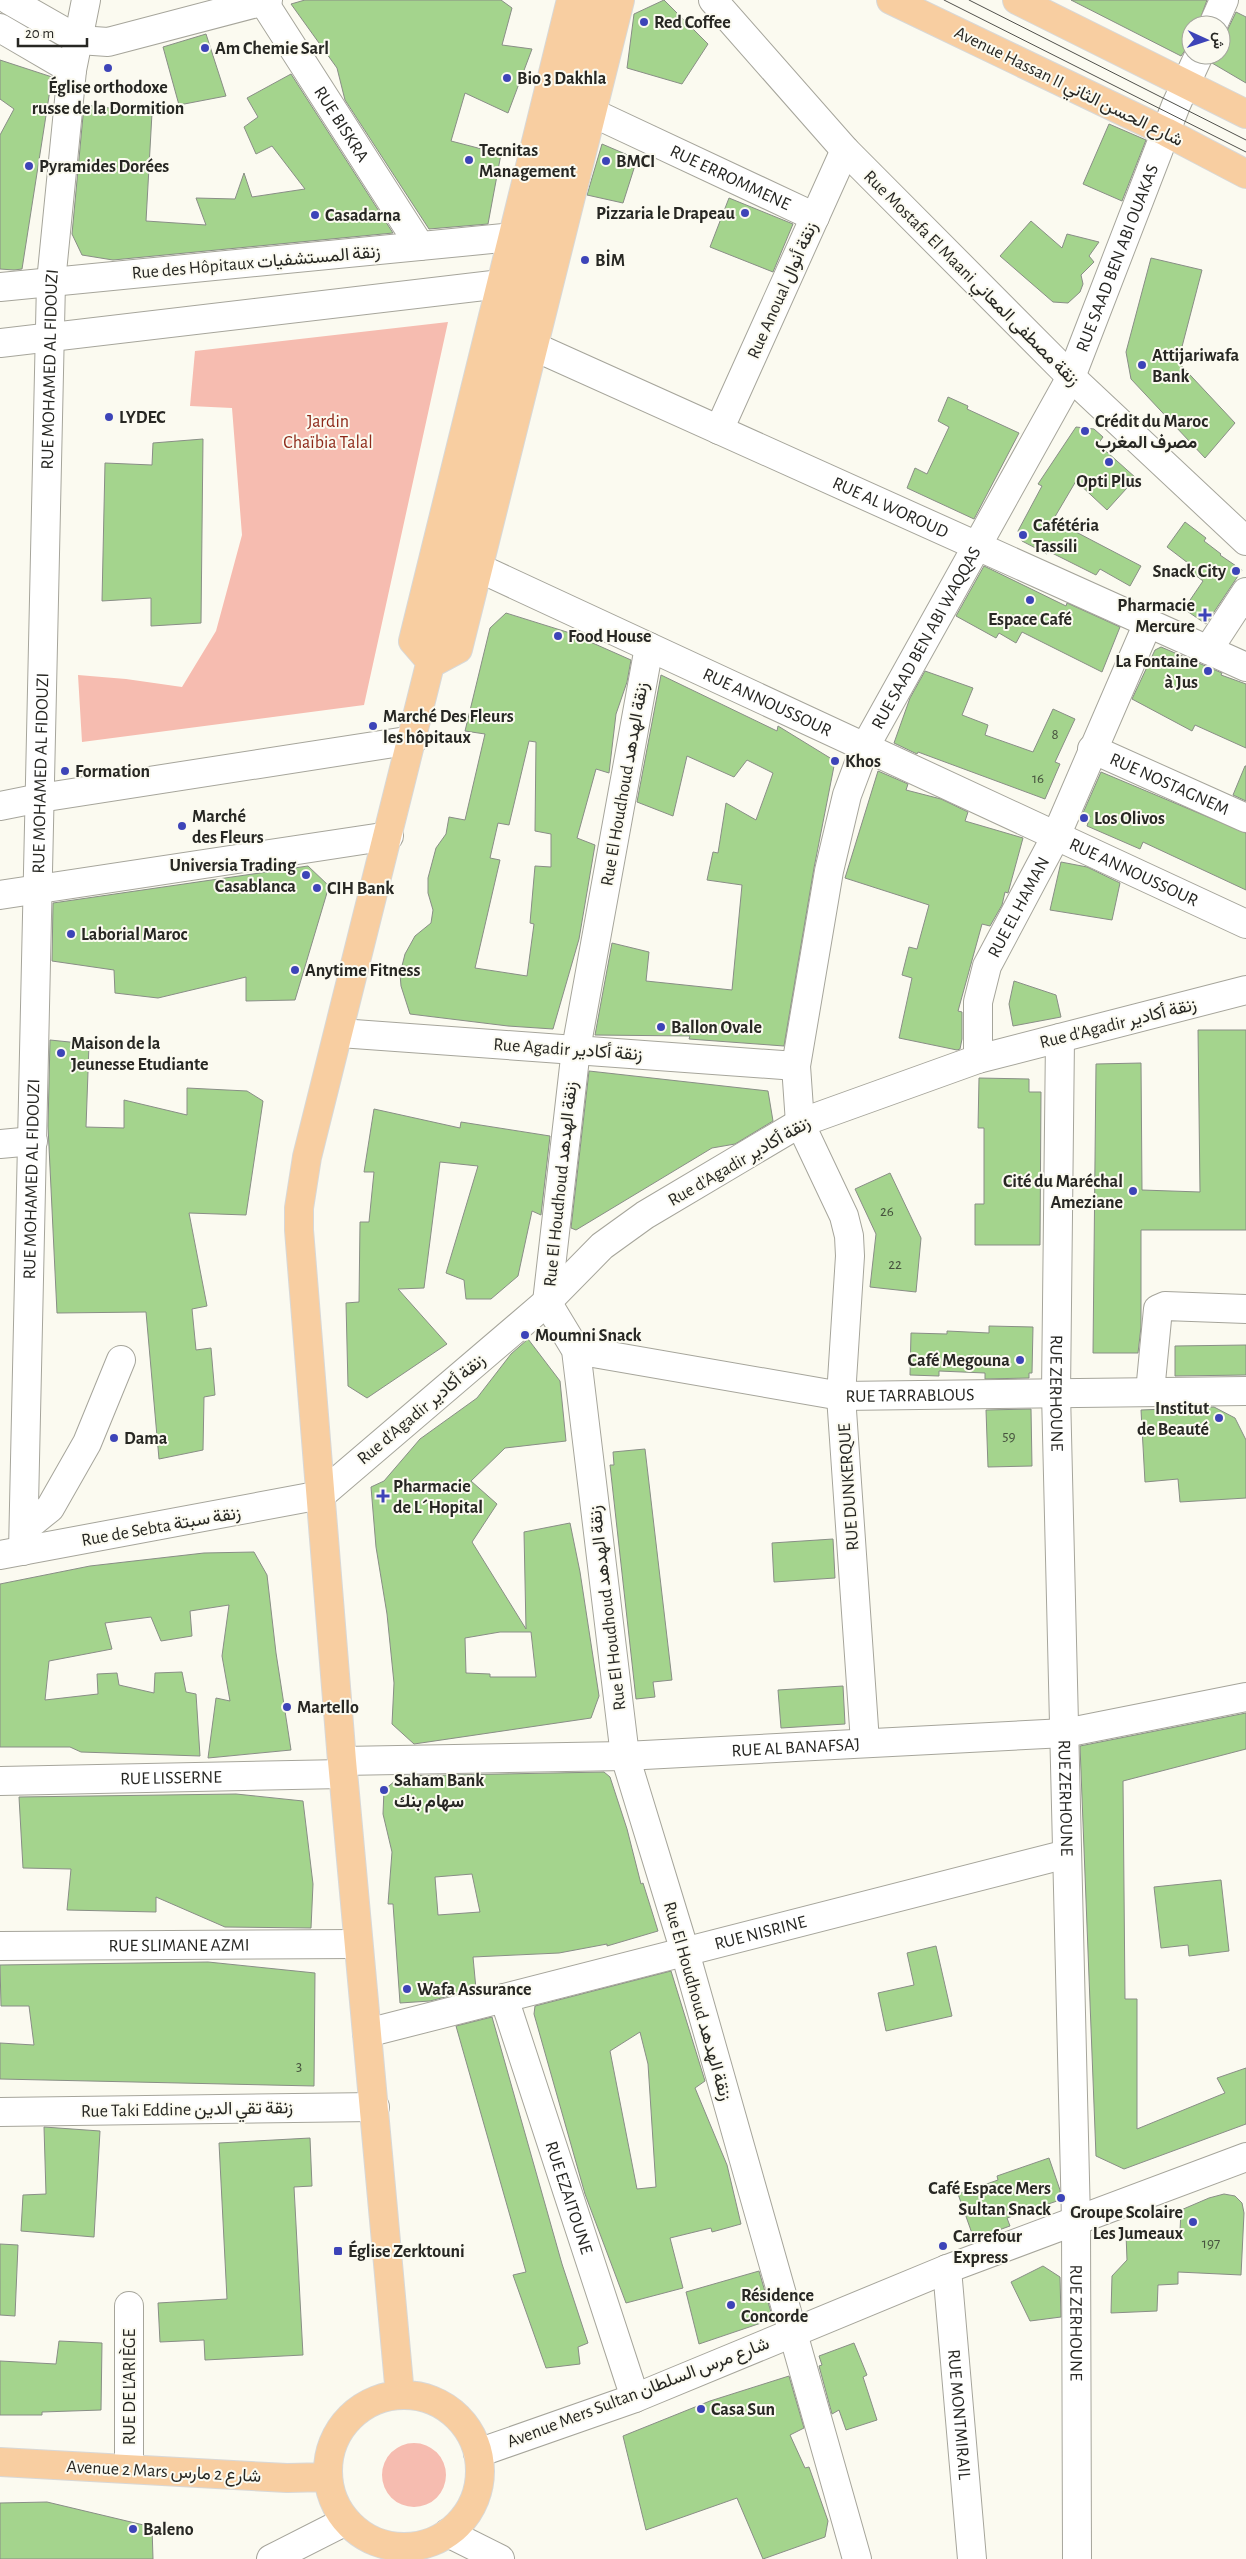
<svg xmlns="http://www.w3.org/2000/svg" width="1246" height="2559" font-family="'Alegreya Sans',Vazirmatn,sans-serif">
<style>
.green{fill:#f6bcb0}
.building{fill:#a4d48d;stroke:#898e86;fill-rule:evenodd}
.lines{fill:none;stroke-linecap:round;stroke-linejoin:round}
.minor-casing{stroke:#a6a59b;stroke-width:30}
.major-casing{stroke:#d8d8d7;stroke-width:30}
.minor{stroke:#fff;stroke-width:28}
.major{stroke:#f8cea1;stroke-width:28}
.tram{stroke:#50504b;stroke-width:1}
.poi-dot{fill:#3d44b8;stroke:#fbfaf0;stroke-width:2}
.labels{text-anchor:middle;stroke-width:4;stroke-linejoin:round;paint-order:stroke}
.number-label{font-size:15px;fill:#46523e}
.poi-label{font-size:18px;font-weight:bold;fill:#272723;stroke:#fbfaf0;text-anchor:start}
.street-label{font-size:18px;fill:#272723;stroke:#fbfaf0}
.park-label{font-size:18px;fill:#8d2919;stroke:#fbfaf0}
</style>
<rect width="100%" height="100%" fill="#fbfaf0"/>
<path class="green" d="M448,322l-84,383 -282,37 -4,-67 48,4 56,8 34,-56 26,-96 -10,-127 -42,-2 5,-55z
M382 2475a32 32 0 1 1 64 0a32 32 0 1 1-64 0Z"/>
<path class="building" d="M305,0h196l11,8 -10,37 30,4 -24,64 -43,-20 -14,48 50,13 -13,70 -59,5 -84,-129 -8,-32 -46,-64z
M664,0l44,44 -26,40 -55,-16 7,-54z
M1071,0h136l-9,25h-7v17l-10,14z
M1236,12l10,5v66l-34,-20 2,-8h7v-17l6,-7z
M206,34l20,62 -47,9 -16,-58z
M0,60l52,17 -30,192 -8,1 -14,-1v-134l14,-26 -14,-10z
M291,74l102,159 -280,27 -31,-5 -10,-21 12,-129 68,8 -6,108 60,4 -10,-27 39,1 9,-26 8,24 53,-8 -33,-43 -16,8 -12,-27 14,-10 -11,-19z
M1109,124l37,16 -24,61 -39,-17z
M602,144l35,15 -14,44 -36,-8z
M729,198l64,26 -20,48 -63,-25z
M1031,221l31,27 5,-14 32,8 -10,14 5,6 -13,13 2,9 -3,8 -12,11 -15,-1 -53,-46z
M1151,258l51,12 -24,92 57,61 -30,35 -74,-79 -5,-27z
M948,397l20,9 -1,3 52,24 -45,86 -67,-31 8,-20 12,6 22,-47 -11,-6z
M1076,427l18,2 9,8 -5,7 38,34 -29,32 -31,-29 -23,39 88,46 -11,20 -30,-17 -4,6 -48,-24 -1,3 -25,-13 -4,-10 24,-45 -4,-2z
M203,439l-2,184 -50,3v-28l-49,3 3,-138 47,2 1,-22z
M1185,522l21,16 -2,3 17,13 -1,1 22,15 -36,54 -22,-15 19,-28 -18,-14 3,-4 -21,-16z
M984,566l82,40 1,-3 53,24 -18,45 -80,-40 -6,11 -17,-10 -3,5 -40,-22z
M506,613l64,20 61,27 -4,22 -11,32 -7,59 -13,-4 -19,69 18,7 -16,94 -26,90 -45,-3 -98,-12 -9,-28 -1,-12 5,-20 10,-18 16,-13 2,-13 -5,-17v-15l8,-30 10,-14 3,-17 16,3 20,-86 -20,-3 25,-103zM529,741l7,1 -1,89 16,3v33l-16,-1 -5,57 4,1 -7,52 -52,-8 25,-108 -10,-2 8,-35 11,2z
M1161,647l61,26 -1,2 25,9v64l-51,-23 -3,6 -60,-32 23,-49z
M925,671l48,17 -11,27 26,10 -3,10 48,17 20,-43 22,10 -20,43 5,2 -15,35 -127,-47 -1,2 -23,-11 16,-45z
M661,675l116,56 1,-5 57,35 -21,107 -30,178 -95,-7 1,-3 -95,-1 17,-92 37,9 -3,29 86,9 10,-105 -35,-5 6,-28 5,1 8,-50 30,17 17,-47 -26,-13 -13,17 -47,-21 -14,60 -36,-14z
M1245,766h1v35l-13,-6z
M878,771l30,13 -2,6 35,9 27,13 -3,9 58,17 -15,55 -3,-1 -3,13 -12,21 -8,-2 -24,87 4,1v27l-2,10 -3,1 -58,-12 13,-60 -10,-3 7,-28 8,2 12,-44 -84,-27z
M1101,772l145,61v57l-103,-48 -3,7 -53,-23 3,-10 -7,-3z
M1061,862l26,5 33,16 -8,37 -62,-10z
M308,866l21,20 -34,114 -49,1v-24l-88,21 -43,-5 -1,-23 -62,-9 1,-58z
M1014,981l42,14 5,22 -48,9 -4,-22z
M1198,1030h48v200h-105v97l-3,26h-45l3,-289 45,-1 1,127 58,2z
M50,1040l39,4 -3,83 38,1v-28l63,15v-27l60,3 16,10 -17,114 -57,-2 18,93 -15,3 4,41 15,-2 4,47 -11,2 -1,53 -44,9 -13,-147 -89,1 -9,-187z
M589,1071l179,20 5,30 -38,23 -23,4 -136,82 -5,-2z
M979,1078l50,1v13h12l-1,153h-65v-41h9v-76h-6z
M374,1109l86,19 1,-6 89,14 -9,79 -9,-4 -14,65 -27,23h-25l-2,-19 -18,-7 32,-107 -38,-4 -16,126 -26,1 49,55 -80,54 -19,-12 -2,-83 13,-1 1,-80h9l5,-50h-10z
M890,1173l31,65 -5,54 -46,-5 6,-53 -21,-45z
M989,1326l44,1 -1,46h-3v5l-44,1v-6l-46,-2v5l-29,-1 1,-42 36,1v-3l42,2z
M528,1339l32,42 6,60 -61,7 -34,33 26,23 -25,38 54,87 -2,-97 46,-9 10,49 19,124 -8,22 -177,26 -22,-20 2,-41 -7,-69 -11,-67 -5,-60 13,-6 36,-42 57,-41 34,-44zM500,1632h31l5,45h-46v-3l-24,-1 -1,-35z
M1246,1345v30l-71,1v-30z
M1214,1407l21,11 11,22v58l-66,4 -2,-23 -33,3 -4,-72z
M1031,1409l1,57 -44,1 -2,-57z
M645,1449l27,231 -19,2 2,15 -19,2 -26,-234h4l-1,-13z
M833,1539l2,39 -61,4 -2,-39z
M254,1552l13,23 9,78 15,97 -83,8 8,-60 14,3 -8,-45 7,-51 -39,6 2,25 -31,5 -10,-24 -46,6 7,26 -63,12 -4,39 53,-6 -1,-20 20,-1 2,12 35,8 1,-20 27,-1 4,20 10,2 4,62 -119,-4 -11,-5h-70v-163l90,-18 114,-13z
M843,1686l2,38 -64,4 -3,-38z
M1246,1713v36l-123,32 2,218h12v130l88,-36 -8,-15 29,-10v56l-122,45 -28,-13 -16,-410z
M604,1772l6,5 17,52 14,55 2,-1 15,48 -51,15v-2l-48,9 -86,4 3,32 -46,12 -30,2 -7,-99h-5l4,-52 -9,-38 1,-24 17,-14zM472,1874l8,38 -42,3 -3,-38z
M236,1794l67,7 10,83 -2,44 -86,-1 -69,-30v15l-89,-2 4,-41 -48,-1 -4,-71z
M1221,1880l8,71 -40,5 -1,-11 -27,3 -7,-61z
M936,1946l16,70 -66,15 -8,-38 36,-8 -7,-32z
M208,1962l107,11 -1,113 -314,-7v-36l34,2 -5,-39h-28l-1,-41z
M671,1971l34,110 -10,7 32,77 14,59 -29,8 -1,-4 -41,10 13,50 -57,15 -41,-109 -51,-180 1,-8zM640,2032l8,32 8,123 -19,2 -27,-138z
M492,2017l70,247 26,79 -10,4 2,17 -34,4 -33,-93 13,-3 -70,-246z
M44,2127l56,4 -6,106 -73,-6 2,-36 23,-1z
M310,2138l2,48 -18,1 9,168 -98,5 -1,-20 -44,2 -2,-39 69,-4 -8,-156z
M1049,2158l11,32v10l-53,18 3,8 -36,13 -16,-45 40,-14 -1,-4z
M1224,2194l11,2 7,7 2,10 -3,62 -63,-3v12l-20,1 -1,26 -46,2 1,-37 15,-16 -1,-26 54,-3 1,-21 28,-12z
M0,2244l18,1 -3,71 -15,-1z
M1043,2266l17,11 1,40 -31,4 -19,-39z
M759,2271l14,48 -74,25 -13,-52z
M59,2341l43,2 -1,67 -59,2v3h-42v-54l56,3z
M854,2343l13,32 -4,2 14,43 -31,10 -7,-20 -7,4 -13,-48 3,-1 -3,-9z
M789,2376l15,52 -14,7 15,33 4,-1 19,54 -3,16 -62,22 -26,-61 -91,32 -23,-94 87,-35z
M47,2502l105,25 1,32h-153v-56z"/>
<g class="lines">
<defs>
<g id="minor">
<path d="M9,0l70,40 29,2 160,-42"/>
<path d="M713,0l132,150 226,227 175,164"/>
<path id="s1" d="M263,1l157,245"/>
<path d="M1213,25l11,-25"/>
<path d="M0,28l72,42"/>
<path id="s2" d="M591,112l224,105"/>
<path d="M0,287l513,-50"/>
<path d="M0,343l501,-59"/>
<path id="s3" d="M535,347l711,320"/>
<path d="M719,430l126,-280"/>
<path id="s4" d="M479,568l767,356"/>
<path d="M649,647l-73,402 -29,253 29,48 49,406 60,196 172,607"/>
<path d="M1208,650l38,-58"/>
<path id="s5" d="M1092,749l154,69"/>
<path d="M0,806l40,-8 373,-58"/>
<path d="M0,895l389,-59"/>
<path d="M340,1033l456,33"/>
<path id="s6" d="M1060,1038l-4,355 20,827 1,339"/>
<path id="s7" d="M978,1059v-57l9,-36 69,-130 92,-213"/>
<path d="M0,1144l33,-3"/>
<path id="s8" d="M576,1350l265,46 405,-5"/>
<path d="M1150,1392l8,-83 7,-3 81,3"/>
<path d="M24,1529l26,-21 37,-65 34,-83"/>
<path id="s9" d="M23,1551l28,-1269 21,-212 14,-70"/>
<path d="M0,1555l321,-60 226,-193 55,-56 43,-31 155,-92 178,-64 268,-69"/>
<path id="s10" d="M865,1742l-24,-346 9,-140 -1,-20 -5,-20 -44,-93 -4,-57 33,-195 18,-76 18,-48 206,-370 105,-272 23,-50"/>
<path id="s11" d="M342,1761l283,-5 440,-23 181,-36"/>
<path id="s12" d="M0,1781l343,-7"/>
<path id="s13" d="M0,1946l358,-2"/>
<path id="s14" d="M504,1998l131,400"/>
<path id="s15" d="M367,2033l700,-179"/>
<path d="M0,2112l375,-5"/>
<path id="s16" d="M947,2269l25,290"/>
<path d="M129,2306v163"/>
<path d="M478,2453l157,-55 312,-129 299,-112"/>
<path d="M448,2533l52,26"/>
<path d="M271,2559l75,-38"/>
</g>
<path id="major" d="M891,0l275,132 80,42
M1017,0l229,114
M432,663l26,-14 162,-649
M432,663l-19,-22 158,-641
M328 2471a76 76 0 1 1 152 0a76 76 0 1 1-152 0Z
M400,2395l-58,-634 -43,-531v-22l8,-51 289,-1157
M0,2462l287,16 41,-1"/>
</defs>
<use href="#minor" class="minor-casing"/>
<use href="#major" class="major-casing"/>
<use href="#minor" class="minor"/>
<use href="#major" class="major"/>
<path class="tram" d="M944,0l302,152
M969,0l277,140"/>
</g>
<g class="poi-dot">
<circle cx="644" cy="22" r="5"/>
<circle cx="205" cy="48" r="5"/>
<circle cx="108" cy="68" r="5"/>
<circle cx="507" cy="78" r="5"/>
<circle cx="469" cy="160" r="5"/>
<circle cx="606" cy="161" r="5"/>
<circle cx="29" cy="166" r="5"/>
<circle cx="745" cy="213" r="5"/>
<circle cx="315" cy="215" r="5"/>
<circle cx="585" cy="260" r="5"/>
<circle cx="1142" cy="365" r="5"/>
<circle cx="109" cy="417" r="5"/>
<circle cx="1085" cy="431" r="5"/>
<circle cx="1109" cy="462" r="5"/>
<circle cx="1023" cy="535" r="5"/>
<circle cx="1236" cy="571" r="5"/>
<circle cx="1030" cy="600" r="5"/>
<path d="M1202.5 607.5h5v5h5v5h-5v5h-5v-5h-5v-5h5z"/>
<circle cx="558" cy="636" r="5"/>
<circle cx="1208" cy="671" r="5"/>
<circle cx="373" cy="726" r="5"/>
<circle cx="835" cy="761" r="5"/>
<circle cx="65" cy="771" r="5"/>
<circle cx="1084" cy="818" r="5"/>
<circle cx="182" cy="826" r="5"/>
<circle cx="306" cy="875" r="5"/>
<circle cx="317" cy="888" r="5"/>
<circle cx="71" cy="934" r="5"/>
<circle cx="295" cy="970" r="5"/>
<circle cx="661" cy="1027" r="5"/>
<circle cx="61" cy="1053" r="5"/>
<circle cx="1133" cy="1191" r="5"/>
<circle cx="525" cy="1335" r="5"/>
<circle cx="1020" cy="1360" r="5"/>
<circle cx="1219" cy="1418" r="5"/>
<circle cx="114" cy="1438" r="5"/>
<path d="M380.5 1488.5h5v5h5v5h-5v5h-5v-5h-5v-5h5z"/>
<circle cx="287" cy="1707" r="5"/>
<circle cx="384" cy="1790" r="5"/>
<circle cx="407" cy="1989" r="5"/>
<circle cx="1061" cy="2198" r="5"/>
<circle cx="1193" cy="2222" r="5"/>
<circle cx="943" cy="2246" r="5"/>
<rect x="333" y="2246" width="10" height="10" rx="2.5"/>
<circle cx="731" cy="2305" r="5"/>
<circle cx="701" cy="2409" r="5"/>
<circle cx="133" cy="2529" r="5"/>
</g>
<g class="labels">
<g class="number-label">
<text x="1055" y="739">8</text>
<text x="1038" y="783">16</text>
<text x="887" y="1216">26</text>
<text x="895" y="1269">22</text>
<text x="1009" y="1441">59</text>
<text x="299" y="2071">3</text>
<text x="1211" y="2248">197</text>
</g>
<g class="poi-label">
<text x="654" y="28">Red Coffee</text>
<text x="215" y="54">Am Chemie Sarl</text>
<text x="517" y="84">Bio 3 Dakhla</text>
<text x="108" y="93" text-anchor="middle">Église orthodoxe<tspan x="108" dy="21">russe de la Dormition</tspan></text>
<text x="479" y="156">Tecnitas<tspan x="479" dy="21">Management</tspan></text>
<text x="616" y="167">BMCI</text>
<text x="39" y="172">Pyramides Dorées</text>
<text x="735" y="219" text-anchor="end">Pizzaria le Drapeau</text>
<text x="325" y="221">Casadarna</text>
<text x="595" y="266">BİM</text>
<text x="1152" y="361">Attijariwafa<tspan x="1152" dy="21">Bank</tspan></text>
<text x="119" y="423">LYDEC</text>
<text x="1095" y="427">Crédit du Maroc<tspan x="1095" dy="21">مصرف المغرب</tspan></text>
<text x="1109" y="487" text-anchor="middle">Opti Plus</text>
<text x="1033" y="531">Cafétéria<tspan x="1033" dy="21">Tassili</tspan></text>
<text x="1226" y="577" text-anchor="end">Snack City</text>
<text x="1195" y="611" text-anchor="end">Pharmacie<tspan x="1195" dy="21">Mercure</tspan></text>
<text x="1030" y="625" text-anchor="middle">Espace Café</text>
<text x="568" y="642">Food House</text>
<text x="1198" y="667" text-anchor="end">La Fontaine<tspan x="1198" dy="21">à Jus</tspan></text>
<text x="383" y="722">Marché Des Fleurs<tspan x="383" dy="21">les hôpitaux</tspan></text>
<text x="845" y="767">Khos</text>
<text x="75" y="777">Formation</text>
<text x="192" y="822">Marché<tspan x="192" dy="21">des Fleurs</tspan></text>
<text x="1094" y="824">Los Olivos</text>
<text x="296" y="871" text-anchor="end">Universia Trading<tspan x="296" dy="21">Casablanca</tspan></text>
<text x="327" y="894">CIH Bank</text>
<text x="81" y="940">Laborial Maroc</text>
<text x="305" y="976">Anytime Fitness</text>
<text x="671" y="1033">Ballon Ovale</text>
<text x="71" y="1049">Maison de la<tspan x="71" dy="21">Jeunesse Etudiante</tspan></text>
<text x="1123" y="1187" text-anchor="end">Cité du Maréchal<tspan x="1123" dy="21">Ameziane</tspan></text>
<text x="535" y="1341">Moumni Snack</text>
<text x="1010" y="1366" text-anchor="end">Café Megouna</text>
<text x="1209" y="1414" text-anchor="end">Institut<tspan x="1209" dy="21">de Beauté</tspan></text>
<text x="124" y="1444">Dama</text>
<text x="393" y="1492">Pharmacie<tspan x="393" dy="21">de L´Hopital</tspan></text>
<text x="297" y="1713">Martello</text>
<text x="394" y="1786">Saham Bank<tspan x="394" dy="21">سهام بنك</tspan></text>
<text x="417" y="1995">Wafa Assurance</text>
<text x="1051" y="2194" text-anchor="end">Café Espace Mers<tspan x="1051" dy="21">Sultan Snack</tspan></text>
<text x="1183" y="2218" text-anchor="end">Groupe Scolaire<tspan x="1183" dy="21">Les Jumeaux</tspan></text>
<text x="953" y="2242">Carrefour<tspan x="953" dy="21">Express</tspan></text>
<text x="348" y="2257">Église Zerktouni</text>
<text x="741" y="2301">Résidence<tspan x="741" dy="21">Concorde</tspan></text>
<text x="711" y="2415">Casa Sun</text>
<text x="143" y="2535">Baleno</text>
</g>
<g class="street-label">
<text transform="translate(1069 86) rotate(26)" y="6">Avenue Hassan II شارع الحسن الثاني</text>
<text dy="6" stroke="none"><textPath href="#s1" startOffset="146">RUE BISKRA</textPath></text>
<text dy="6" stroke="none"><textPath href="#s2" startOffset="154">RUE ERROMMENE</textPath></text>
<text dy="6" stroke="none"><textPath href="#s10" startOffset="1566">RUE SAAD BEN ABI OUAKAS</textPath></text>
<text transform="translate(256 262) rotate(-5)" y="6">Rue des Hôpitaux زنقة المستشفيات</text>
<text transform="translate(972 278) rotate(45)" y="6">Rue Mostafa El Maani زنقة مصطفى المعاني</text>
<text transform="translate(782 290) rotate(-66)" y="6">Rue Anoual زنقة أنوال</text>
<text dy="6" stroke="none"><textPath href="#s9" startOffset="1182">RUE MOHAMED AL FIDOUZI</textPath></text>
<text dy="6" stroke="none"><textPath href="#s3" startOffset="390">RUE AL WOROUD</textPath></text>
<text dy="6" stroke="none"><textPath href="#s10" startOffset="1140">RUE SAAD BEN ABI WAQQAS</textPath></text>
<text dy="6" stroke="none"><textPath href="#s4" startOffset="318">RUE ANNOUSSOUR</textPath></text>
<text dy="6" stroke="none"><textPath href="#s9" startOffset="778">RUE MOHAMED AL FIDOUZI</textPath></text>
<text transform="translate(624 784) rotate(-80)" y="6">Rue El Houdhoud زنقة الهدهد</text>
<text dy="6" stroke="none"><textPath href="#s5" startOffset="85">RUE NOSTAGNEM</textPath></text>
<text dy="6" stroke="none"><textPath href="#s4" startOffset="722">RUE ANNOUSSOUR</textPath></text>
<text dy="6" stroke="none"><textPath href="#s7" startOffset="161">RUE EL HAMAN</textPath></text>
<text transform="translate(1118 1023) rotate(-14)" y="6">Rue d'Agadir زنقة أكادير</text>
<text transform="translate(568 1049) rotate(4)" y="6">Rue Agadir زنقة أكادير</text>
<text transform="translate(739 1161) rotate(-30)" y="6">Rue d'Agadir زنقة أكادير</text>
<text dy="6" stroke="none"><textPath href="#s9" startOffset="372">RUE MOHAMED AL FIDOUZI</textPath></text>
<text transform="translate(560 1184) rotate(-84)" y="6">Rue El Houdhoud زنقة الهدهد</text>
<text dy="6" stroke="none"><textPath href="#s6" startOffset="355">RUE ZERHOUNE</textPath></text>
<text dy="6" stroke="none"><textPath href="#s8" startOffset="338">RUE TARRABLOUS</textPath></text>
<text transform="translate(421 1409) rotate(-40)" y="6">Rue d'Agadir زنقة أكادير</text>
<text transform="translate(848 1487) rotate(-94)" y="6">RUE DUNKERQUE</text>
<text transform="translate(161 1526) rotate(-10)" y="6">Rue de Sebta زنقة سبتة</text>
<text transform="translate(607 1608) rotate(-97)" y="6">Rue El Houdhoud زنقة الهدهد</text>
<text dy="6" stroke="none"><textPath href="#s11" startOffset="454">RUE AL BANAFSAJ</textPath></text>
<text dy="6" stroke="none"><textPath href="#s12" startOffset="171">RUE LISSERNE</textPath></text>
<text dy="6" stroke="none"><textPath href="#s6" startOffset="760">RUE ZERHOUNE</textPath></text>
<text dy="6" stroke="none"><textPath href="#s15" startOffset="406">RUE NISRINE</textPath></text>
<text dy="6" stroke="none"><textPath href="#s13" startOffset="179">RUE SLIMANE AZMI</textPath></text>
<text transform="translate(698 2001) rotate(74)" y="6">Rue El Houdhoud زنقة الهدهد</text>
<text transform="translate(187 2109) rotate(-1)" y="6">Rue Taki Eddine زنقة تقي الدين</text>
<text dy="6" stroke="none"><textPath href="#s14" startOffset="210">RUE EZAITOUNE</textPath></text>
<text dy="6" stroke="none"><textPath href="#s6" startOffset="1285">RUE ZERHOUNE</textPath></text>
<text transform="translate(129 2387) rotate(-90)" y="6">RUE DE L'ARIÈGE</text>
<text transform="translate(638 2392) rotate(-21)" y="6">Avenue Mers Sultan شارع مرس السلطان</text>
<text dy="6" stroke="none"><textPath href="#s16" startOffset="146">RUE MONTMIRAIL</textPath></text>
<text transform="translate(164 2471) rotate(3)" y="6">Avenue 2 Mars شارع 2 مارس</text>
</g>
<g class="park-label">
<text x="328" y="427">Jardin<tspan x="328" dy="21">Chaïbia Talal</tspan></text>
</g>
</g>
<g transform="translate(1206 40) rotate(93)"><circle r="24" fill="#fbfaf0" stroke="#a6a69e"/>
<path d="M0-4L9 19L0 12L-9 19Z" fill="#3d44b8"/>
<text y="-8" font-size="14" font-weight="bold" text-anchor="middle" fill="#272723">ش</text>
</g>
<path d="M18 38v8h69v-8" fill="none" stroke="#272723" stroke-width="2.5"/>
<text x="25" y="38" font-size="15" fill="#272723" stroke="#fbfaf0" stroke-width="4" paint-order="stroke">20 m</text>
</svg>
